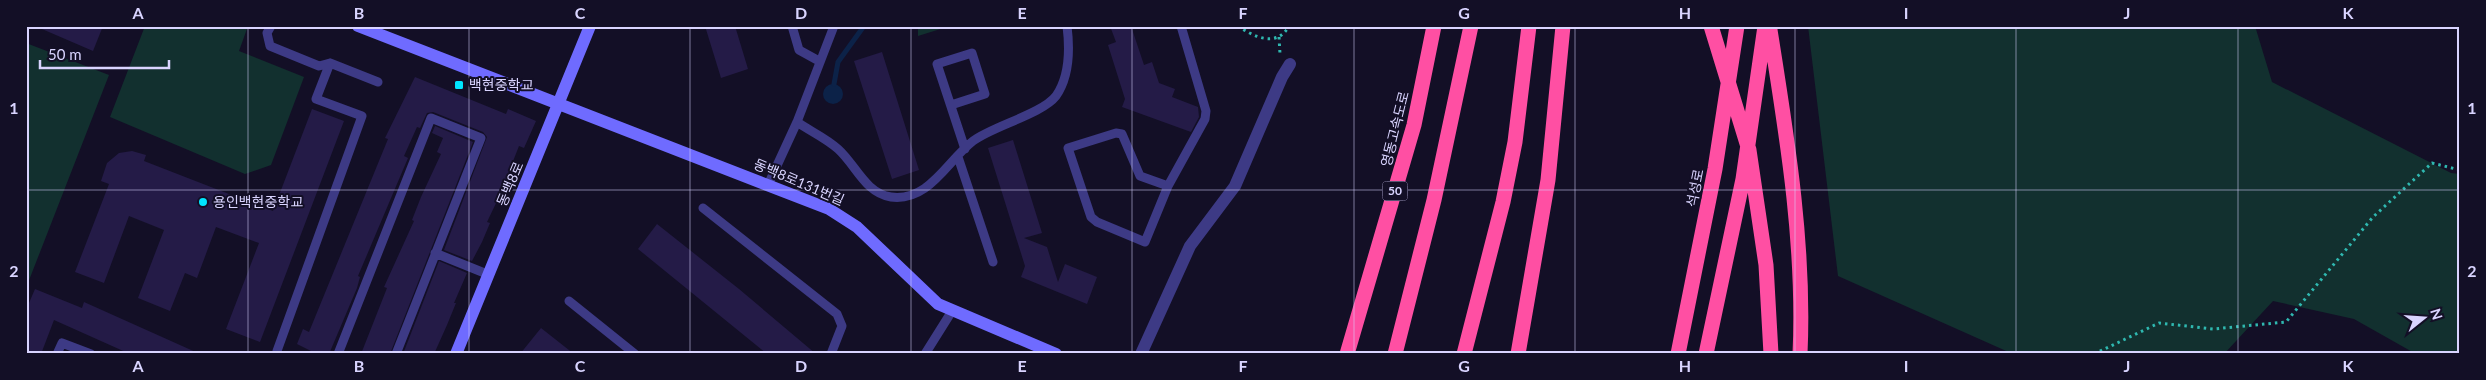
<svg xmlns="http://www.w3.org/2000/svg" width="2486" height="380" font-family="Lato,'Noto Sans KR',sans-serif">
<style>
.green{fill:#12302f}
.water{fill:#0c2248}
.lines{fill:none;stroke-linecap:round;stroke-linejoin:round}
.stream{stroke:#0c2248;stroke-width:5}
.building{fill:#241b47}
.path{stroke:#2fb8b0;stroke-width:3;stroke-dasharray:2.5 4;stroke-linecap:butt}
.lane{stroke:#3d3a85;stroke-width:9}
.street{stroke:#3d3a85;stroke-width:12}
.secondary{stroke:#6f6bff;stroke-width:12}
.highway{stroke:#ff4fa3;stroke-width:15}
.grid{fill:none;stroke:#d9d4ff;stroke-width:1;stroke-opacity:0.55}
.poi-dot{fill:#00e5ff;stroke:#130f26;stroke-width:2}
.labels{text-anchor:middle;stroke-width:4;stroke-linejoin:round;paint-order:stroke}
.shield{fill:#130f26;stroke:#9e99be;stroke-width:1}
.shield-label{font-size:12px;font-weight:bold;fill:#d9d4ff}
.poi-label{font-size:14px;fill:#d9d4ff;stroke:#130f26;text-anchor:start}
.street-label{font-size:14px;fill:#d9d4ff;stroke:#130f26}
.neatline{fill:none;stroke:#d9d4ff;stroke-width:2}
.grid-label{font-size:16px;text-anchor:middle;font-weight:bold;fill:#d9d4ff}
</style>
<rect width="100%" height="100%" fill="#130f26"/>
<path class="green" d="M145,26h103l-9,25 65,26 -33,88 -26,9 -135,-57z
M918,26h32l-32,10z
M1808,26h447l17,56 179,91 9,1v180h-44l-62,-35 -81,-18 -49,53h-211l-175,-78z
M26,43l83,32 -83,213z"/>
<path class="water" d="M823 94a10 10 0 1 1 20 0a10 10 0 1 1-20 0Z"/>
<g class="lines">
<path class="stream" d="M834,84l4,-22 26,-36"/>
</g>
<path class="building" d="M35,26h68l-10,25z
M705,26h30l13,43 -27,9z
M1110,26h21l13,39 8,-3 7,21 16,6 -3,8 26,10 1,10 -8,15 -69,-25 3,-8 -17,-54 8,-3z
M882,52l37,118 -27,9 -38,-118z
M415,77l91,37 2,-5 28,12 -12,27 -5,-2 -11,28h2l-23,48 3,1 -8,19 -10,19 -28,-11 43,-113 -4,-5 -50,-20 -6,1 -7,15 -3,-1 -13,29 4,2 -50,118 2,1 -3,11 -28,66h-12l-20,-10 6,-15 6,3 79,-193 -3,-1z
M312,109l32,12 -84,221 -34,-13 33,-86 -43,-16 -19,51 -12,-5 -15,38 -32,-13 26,-68 -35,-14 -25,67 -29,-11 34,-88 -8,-3 6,-18 12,-10 13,-2 14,4 -2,6 129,50z
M435,126l38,16 -83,212h-29l26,-66 -3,-1 30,-66 -2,-1 9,-23 20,-43 -4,-2 6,-14 -11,-5z
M1013,140l29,93 -18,5 23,9 11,35 7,-18 32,13 -10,27 -66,-27 4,-11 -37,-118z
M657,224l82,65 77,65h-49l-129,-105z
M439,261l28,12 -13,30h2l-9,22 -13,29h-31z
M35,289l47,19 2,-6 116,52h-70l-76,-34 -13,34h-15v-44z
M541,328l33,26h-54z"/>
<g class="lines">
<path class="path" d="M1238,26c16,11 39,22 51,0
M1279,37l1,17
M2094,354l65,-31 54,6 73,-7 87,-105 59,-54 28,7"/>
<path class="lane" d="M271,26l-4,7 3,13 49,20 11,-3 48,19
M792,26l7,24 20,11
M951,105l34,-11 -13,-41 -35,11 28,85
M797,122c13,9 29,16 41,27 18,16 27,44 53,48 38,5 56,-36 82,-56 20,-15 69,-27 83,-45 14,-20 14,-46 11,-70
M958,157l35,105
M768,185l29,-63 37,-96
M1168,186l-28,-10 -18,-42 -6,-1 -48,15 23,69 6,5 48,20 23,-56 37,-67 1,-8 -25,-85
M703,208l134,106 5,12 -11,28
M435,253l52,21
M569,301l66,53
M277,351l85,-235 -46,-17 14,-36
M57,354l5,-11 29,11
M338,354l93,-236 50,20 -85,216
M925,354l27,-43"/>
<path class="street" d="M1141,354l49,-108 45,-60 47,-109 8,-13"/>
<path class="secondary" d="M358,26l471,183 28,18 81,77 118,50
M456,354l134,-328"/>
<path class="highway" d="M1711,26l38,124 17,115 5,89
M1770,30c17,107 35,215 30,324
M1347,354l67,-229 20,-99
M1395,354l39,-154 37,-174
M1464,354l39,-152 12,-60 14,-116
M1518,354l30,-174 15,-154
M1678,354l37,-185 22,-143
M1706,354l37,-175 22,-153"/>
</g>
<path class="grid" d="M248,26v328M469,26v328M690,26v328M911,26v328M1132,26v328M1354,26v328M1575,26v328M1795,26v328M2016,26v328M2238,26v328M26,190h2434"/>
<g class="poi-dot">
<rect x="454" y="80" width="10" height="10" rx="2.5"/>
<circle cx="203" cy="202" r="5"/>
</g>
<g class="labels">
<rect class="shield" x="1382.5" y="181.5" width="25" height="19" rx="4"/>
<g class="shield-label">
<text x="1395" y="195">50</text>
</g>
<g class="poi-label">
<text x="469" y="90">백현중학교</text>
<text x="213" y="207">용인백현중학교</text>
</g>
<g class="street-label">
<text transform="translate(1395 129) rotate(-76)" y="5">영동고속도로</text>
<text transform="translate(799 182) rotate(23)" y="5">동백8로131번길</text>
<text transform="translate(510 184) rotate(-67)" y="5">동백8로</text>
<text transform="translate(1695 188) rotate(-79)" y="5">석성로</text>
</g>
</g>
<rect width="2486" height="380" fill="none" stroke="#130f26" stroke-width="55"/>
<g transform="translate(2424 318) rotate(73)" stroke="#130f26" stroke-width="4" paint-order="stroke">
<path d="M0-4L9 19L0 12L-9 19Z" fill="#d9d4ff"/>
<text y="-8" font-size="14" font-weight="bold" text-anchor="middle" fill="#d9d4ff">N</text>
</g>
<path d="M40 60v8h129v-8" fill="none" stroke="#d9d4ff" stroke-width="2.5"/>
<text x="48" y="60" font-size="15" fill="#d9d4ff" stroke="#130f26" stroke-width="4" paint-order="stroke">50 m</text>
<rect x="28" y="28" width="2430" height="324" class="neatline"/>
<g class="grid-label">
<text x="138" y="19">A</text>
<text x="359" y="19">B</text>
<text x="580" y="19">C</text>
<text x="801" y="19">D</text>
<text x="1022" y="19">E</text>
<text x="1243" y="19">F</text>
<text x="1464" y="19">G</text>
<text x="1685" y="19">H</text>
<text x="1906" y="19">I</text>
<text x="2127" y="19">J</text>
<text x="2348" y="19">K</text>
<text x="14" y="114">1</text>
<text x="2472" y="114">1</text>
<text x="14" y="277">2</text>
<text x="2472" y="277">2</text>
<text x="138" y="372">A</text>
<text x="359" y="372">B</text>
<text x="580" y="372">C</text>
<text x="801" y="372">D</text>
<text x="1022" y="372">E</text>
<text x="1243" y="372">F</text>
<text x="1464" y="372">G</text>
<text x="1685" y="372">H</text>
<text x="1906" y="372">I</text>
<text x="2127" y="372">J</text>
<text x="2348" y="372">K</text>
</g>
</svg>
